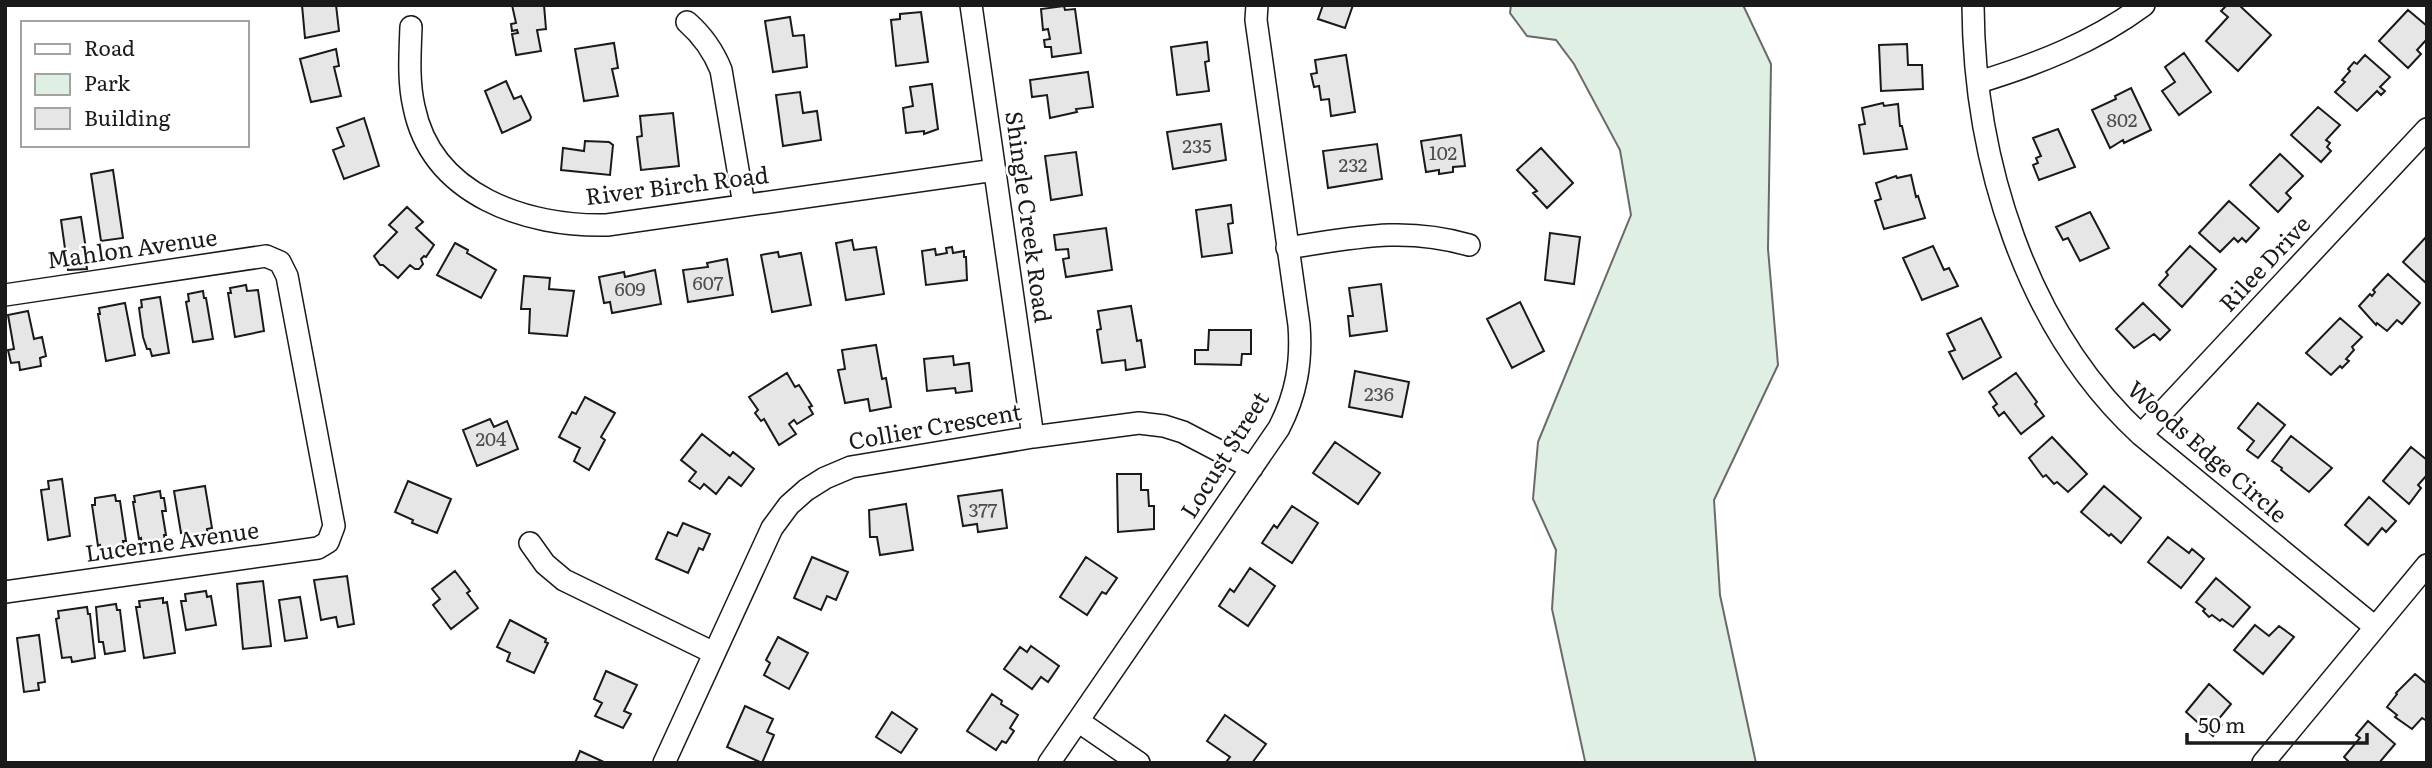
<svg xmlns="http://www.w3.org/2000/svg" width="2432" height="768" font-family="Literata,serif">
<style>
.green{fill:#e0efe3;stroke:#6a6a6a;stroke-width:2}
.building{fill:#e6e6e6;stroke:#1a1a1a;stroke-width:2}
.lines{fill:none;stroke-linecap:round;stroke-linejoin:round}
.street-casing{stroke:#1a1a1a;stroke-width:24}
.street{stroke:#fff;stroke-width:21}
.labels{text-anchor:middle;stroke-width:5;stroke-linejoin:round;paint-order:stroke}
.number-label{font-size:19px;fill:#4d4d4d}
.street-label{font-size:23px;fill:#1a1a1a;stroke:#fff}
</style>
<rect width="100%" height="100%" fill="#fff"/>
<path class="green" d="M1511,5h232l28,59 -3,185 10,116 -64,135 6,95 36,168h-171v-2l-33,-152 4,-59 -23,-51 5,-57 93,-227 -11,-65 -46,-86 -18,-24 -29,-4 -17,-23z"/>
<path class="building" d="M302,5h34l3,26 -34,7z
M512,5h32l2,24 -9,1 4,21 -25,4 -4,-21 6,-1 -1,-3 -5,1 -1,-7 5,-1z
M1323,5h30l-8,23 -27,-9z
M2227,5h12l32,30 -33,36 -32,-30 22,-24 -7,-6z
M1064,6l1,4 10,-1 6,44 -29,4 -1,-10h-6l-1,-7 6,-1 -2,-10 -5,1 -2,-21z
M2408,10l19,16v13l-10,11 4,4 -13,14 -29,-27z
M921,12l7,50 -32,4 -5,-46 9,-1v-5z
M790,17l3,19 11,-1 3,32 -34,5 -8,-51z
M1207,42l2,19 -4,1 4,29 -32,4 -6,-48z
M614,43l4,25 -6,1 6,27 -34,5 -9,-52z
M1907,44l1,21h14l1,24 -42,2 -2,-46z
M336,49l3,17 -5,1 7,29 -30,6 -11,-43z
M2184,53l27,39 -32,23 -17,-24 13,-9 -10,-15z
M1346,55l9,57 -24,4 -2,-17 -8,1 -2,-14 -5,1 -3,-13 6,-1 -2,-13z
M2365,55l25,22 -10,10 5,4 -4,4 -4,-4 -20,20 -22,-19 10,-10 -3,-2 8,-9 -2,-2 6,-7 3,2z
M1088,72l5,35 -17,2 1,3 -27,6 -3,-23 -15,2 -2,-17z
M506,81l8,18 7,-3 10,21 -1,3 -28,13 -17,-42z
M932,84l6,45 -14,5v-3l-18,2 -3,-25 10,-2 -3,-19z
M2131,88l20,42 -27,13 -1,-3 -13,8 -18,-38 24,-11 -1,-3z
M800,92l3,21 14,-2 4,29 -38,6 -7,-51z
M1883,103l1,3 14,-2 2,22h2l5,23 -43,5 -5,-29 6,-1 -3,-16z
M2318,107l22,18 -14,15 4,3 -3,4 4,4 -10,11 -30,-27z
M673,113l6,53 -38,4 -4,-33 5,-1 -2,-20z
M364,118l15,48 -35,13 -11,-29 11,-4 -7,-18z
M1221,124l5,36 -53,9 -6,-37z
M2058,129l17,38 -36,13 -6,-15 5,-2 -2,-5 5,-2 -8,-18z
M1461,135l4,31 -12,1v5l-14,2v-4l-13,2 -5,-31z
M585,141l24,1 4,3 -3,30 -49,-5 2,-22 21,3z
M1377,144l5,35 -54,9 -5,-37z
M1541,148l32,35 -26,25 -14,-15 4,-2 -20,-21z
M1076,152l6,43 -31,5 -6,-44z
M2280,154l23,22 -17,17 5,5 -13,14 -28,-27z
M113,170l10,68 -22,3 -10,-67z
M1911,175l5,22 2,-1 7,22 -41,11 -9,-28 6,-2 -5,-16 20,-7 1,2z
M2229,201l30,27 -13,14 -4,-4 -4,4 -4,-4 -14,14 -21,-19z
M1231,205l2,18 -5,1 4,29 -30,4 -6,-47z
M407,207l16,15 -7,6 18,17 -8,12 -2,-1 -3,3 2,5 -4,5h-4l-5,-4 -12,13 -15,-13h-3l-6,-9 23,-24 -8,-7z
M2090,212l19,36 -29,13 -12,-23 -5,2 -7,-13z
M81,217l7,45h-2l1,7 -19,1 -7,-50z
M1106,228l6,42 -46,7 -3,-18 6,-1 -1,-9 -12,1 -2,-15z
M1550,233l30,4 -6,47 -29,-4z
M2426,237h1v47l-24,-22z
M852,240l2,10 22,-3 8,47 -38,6 -10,-57z
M455,243l13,7 -1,3 29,17 -15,28 -44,-23z
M1933,246l11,24 5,-2 9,18 -36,14 -19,-42z
M2190,246l26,23 -34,38 -23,-22 9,-10 -2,-3z
M952,247l1,6 11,-2v6h2l1,23 -41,5 -4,-34 13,-2 1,6 11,-2 -1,-5z
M778,252l1,5 22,-4 10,52 -39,7 -11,-57z
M727,259l6,36 -45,7 -5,-32 25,-3 -1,-4z
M655,270l6,34 -49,9 -2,-11 -6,1 -5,-26 25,-5 1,5z
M2388,274l32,29 -18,21 -5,-4 -10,11 -10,-8 -1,2 -17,-19 11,-12 2,2 3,-4 -2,-2z
M524,276l26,2 -1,11 25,2 -7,45 -38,-3 1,-24h-9z
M1381,284l6,47 -37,5 -2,-20h5l-4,-28z
M246,285l1,6 11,-1 6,41 -29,6 -7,-44h3l-1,-5z
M203,291l1,7h2l7,41 -20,3 -7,-40 3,-1 -1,-7z
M160,297l9,56 -17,3 -2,-7h-3l-4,-12 -4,-29 3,-1 -1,-7z
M1520,302l24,49 -32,17 -25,-49z
M125,303l10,52 -29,6 -8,-47h2l-1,-6z
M2143,303l27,27 -10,10 -6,-6 -20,14 -18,-19z
M1131,306l6,35 4,-1 4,27 -19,3 -1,-10 -23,3 -5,-33 4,-1 -3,-18z
M28,311l6,28 8,-2 4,19 -6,2 1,8 -21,4 -1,-8 -8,1 -3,-13 6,-1 -6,-34z
M1981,318l20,39 -38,22 -14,-27 6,-2 -8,-16z
M2340,318l22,19 -10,10 2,3 -8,9 3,2 -7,7 -2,-2 -9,9 -25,-22z
M1209,330h42v24h-9l-1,11 -46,-1v-14h13z
M876,345l6,34 4,-1 5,29 -21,4 -2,-12 -23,4 -7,-33 7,-1 -3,-19z
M953,356l1,9 15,-2 3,28 -16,2 -1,-5 -28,3 -3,-32z
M1355,371l54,11 -7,35 -53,-10z
M787,373l8,14 4,-2 13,21 -3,1 4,7 -16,10 -3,-4 -5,4 7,10 -17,11 -15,-26 -3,2 -6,-8 3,-3 -9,-13z
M2016,373l21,29 -2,2 9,12 -23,18 -17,-22 -5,4 -6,-9 4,-3 -8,-12z
M585,397l30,16 -14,24 4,3 -16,30 -15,-9 6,-13 -21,-11 13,-25 4,2z
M2258,403l27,22 -27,33 -11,-8 7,-9 -16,-13z
M490,419l4,8 13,-6 11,28 -41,17 -14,-36z
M702,434l28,22 3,-4 21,17 -13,17 -12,-9 -13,17 -12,-10 -4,5 -11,-8 7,-9 -15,-12z
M2291,436l41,32 -23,24 -28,-22 1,-2 -10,-7z
M2052,437l35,37 -19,18 -11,-10 -3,2 -8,-9 -3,2 -14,-19z
M1335,442l45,31 -22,31 -45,-31z
M2411,447l16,13v15l-9,10 3,3 -12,16 -26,-23z
M1117,474h24v16h7l1,16h5v23l-36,3z
M62,479l8,57 -22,4 -7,-50 8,-1 -1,-8z
M408,481l43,18 -14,34 -25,-10 1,-3 -18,-8z
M205,486l7,42 -5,1 1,7 -22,4 -1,-8 -4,1 -7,-42z
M2104,486l37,32 -20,25 -10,-9 -2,2 -28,-24z
M1002,490l5,38 -29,4 -1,-8 -14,2 -5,-30z
M160,491l1,7h3l2,13h-4l4,24h-2l1,6 -23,4 -1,-7 -2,1 -6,-37h2l-1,-6z
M115,495l1,6h4l6,40h-3l1,8 -23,3 -1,-7 -2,1 -6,-41h3v-7z
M2369,497l27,24 -10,11 -4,-4 -14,17 -23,-20z
M906,504l7,46 -33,5 -3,-18h-7l-1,-27z
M1292,506l26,17 -26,40 -30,-20 12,-18 3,3z
M683,523l27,11 -7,16 -4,-2 -11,25 -32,-14 12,-27 9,4z
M2168,537l21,16 3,-4 12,10 -23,29 -33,-26z
M812,557l36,15 -12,28 -9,-4 -6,14 -27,-12z
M1086,557l31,21 -11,16 -4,-2 -15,23 -27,-18z
M1250,568l25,18 -27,40 -29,-20 11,-17 4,3z
M455,571l15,20 -3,2 11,15 -27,21 -18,-24 7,-6 -8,-10z
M347,576l7,48 -16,3 -2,-10 -15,3 -7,-40z
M2216,578l34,29 -17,20 -11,-8 -2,2 -8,-6 -3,2 -6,-6 2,-2 -9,-7z
M263,581l8,65 -28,3 -6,-65z
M206,591l1,6 4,-1 5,29 -30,5 -5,-29h5l-1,-7z
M300,597l7,41 -22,3 -6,-41z
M163,598v5l4,-1 8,51 -31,5 -8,-51h4l-1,-6z
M116,604l1,6h3l5,41 -20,3 -2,-12h-4l-3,-35z
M87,607l1,7h2l5,44 -23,4 -1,-5 -9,1 -6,-39 3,-1 -1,-7z
M510,620l36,19 -1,3 3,1 -14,30 -27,-12 3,-8 -13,-6z
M2255,625l14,11 10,-10 15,11 -31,37 -29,-24z
M39,635l6,47 -7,1 1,7 -15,2 -7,-54z
M778,637l30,16 -19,36 -25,-14 6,-12 -4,-3z
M1031,646l28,20 -11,16 -7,-5 -9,12 -28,-20 16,-22 7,5z
M606,671l31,14 -13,26 7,3 -8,14 -28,-12 7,-13 -8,-4z
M2415,674l12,10v37l-5,-3 -10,11 -17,-12 2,-2 -10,-8 10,-13 -1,-1z
M2209,684l22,20 -14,17 5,4 -9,11 -27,-24z
M992,694l10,7 -1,3 17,11 -8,13 4,3 -8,12 -4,-2 -6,9 -29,-19z
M745,706l28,13 -6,13 7,3 -12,28 -35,-16z
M892,712l25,17 -16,24 -25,-16z
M1225,715l41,29 -14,19h-23l-2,-2 3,-4 -23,-16z
M2368,721l27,23 -16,19h-29l-6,-6 16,-19 -4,-3z
M580,751l26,12h-31z"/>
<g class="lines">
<defs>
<path id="street" d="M971,5l62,432
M1973,5c1,155 52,323 168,430l234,192
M687,22c16,14 26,28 34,48l23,135
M411,27c-1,27 -3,54 3,80 18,89 113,120 193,118l388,-55
M1979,82c59,-18 115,-40 165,-77
M1287,248c67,-10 116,-22 182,-3
M5,295l261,-39 14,6 7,14 47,250 -6,16 -10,6 -313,44
M2141,435l286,-306
M530,543l15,21 19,16 150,73
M1078,721l61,42
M664,763l108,-235 17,-23 17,-15 19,-12 26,-11 182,-30 106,-14 25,3 19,6 69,36
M1049,763l230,-335c17,-33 23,-65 20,-103l-43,-305 1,-15
M2263,763l164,-198"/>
</defs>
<use href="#street" class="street-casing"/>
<use href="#street" class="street"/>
</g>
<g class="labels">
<g class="number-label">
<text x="2122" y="127">802</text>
<text x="1197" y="153">235</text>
<text x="1443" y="160">102</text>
<text x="1353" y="172">232</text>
<text x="708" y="290">607</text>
<text x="630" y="296">609</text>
<text x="1379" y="401">236</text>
<text x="491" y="446">204</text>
<text x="983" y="517">377</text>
</g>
<g class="street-label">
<text transform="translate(677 186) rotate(-7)" y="8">River Birch Road</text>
<text transform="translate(1028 217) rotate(82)" y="8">Shingle Creek Road</text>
<text transform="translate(132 249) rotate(-8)" y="8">Mahlon Avenue</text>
<text transform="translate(2265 264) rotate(-47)" y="8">Rilee Drive</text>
<text transform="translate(935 427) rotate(-10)" y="8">Collier Crescent</text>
<text transform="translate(2207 452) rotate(41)" y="8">Woods Edge Circle</text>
<text transform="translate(1225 455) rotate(-58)" y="8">Locust Street</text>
<text transform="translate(172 542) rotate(-8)" y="8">Lucerne Avenue</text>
</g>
</g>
<rect width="2432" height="768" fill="none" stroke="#1a1a1a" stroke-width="14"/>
<rect x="21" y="21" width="228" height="126" fill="#ffffff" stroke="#a3a3a3" stroke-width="2"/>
<rect x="35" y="44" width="35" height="10" fill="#ffffff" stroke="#a3a3a3" stroke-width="2"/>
<text x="84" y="56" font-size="21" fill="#1a1a1a">Road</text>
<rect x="35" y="74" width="35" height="21" fill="#e0efe3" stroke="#a3a3a3" stroke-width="2"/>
<text x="84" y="91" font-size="21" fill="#1a1a1a">Park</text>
<rect x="35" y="108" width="35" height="21" fill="#e6e6e6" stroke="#a3a3a3" stroke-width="2"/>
<text x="84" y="126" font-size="21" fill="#1a1a1a">Building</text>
<path d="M2187 733v10h180v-10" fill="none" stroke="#1a1a1a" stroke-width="3.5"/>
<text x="2198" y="733" font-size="21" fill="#1a1a1a" stroke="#ffffff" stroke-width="5" paint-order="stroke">50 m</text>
</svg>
